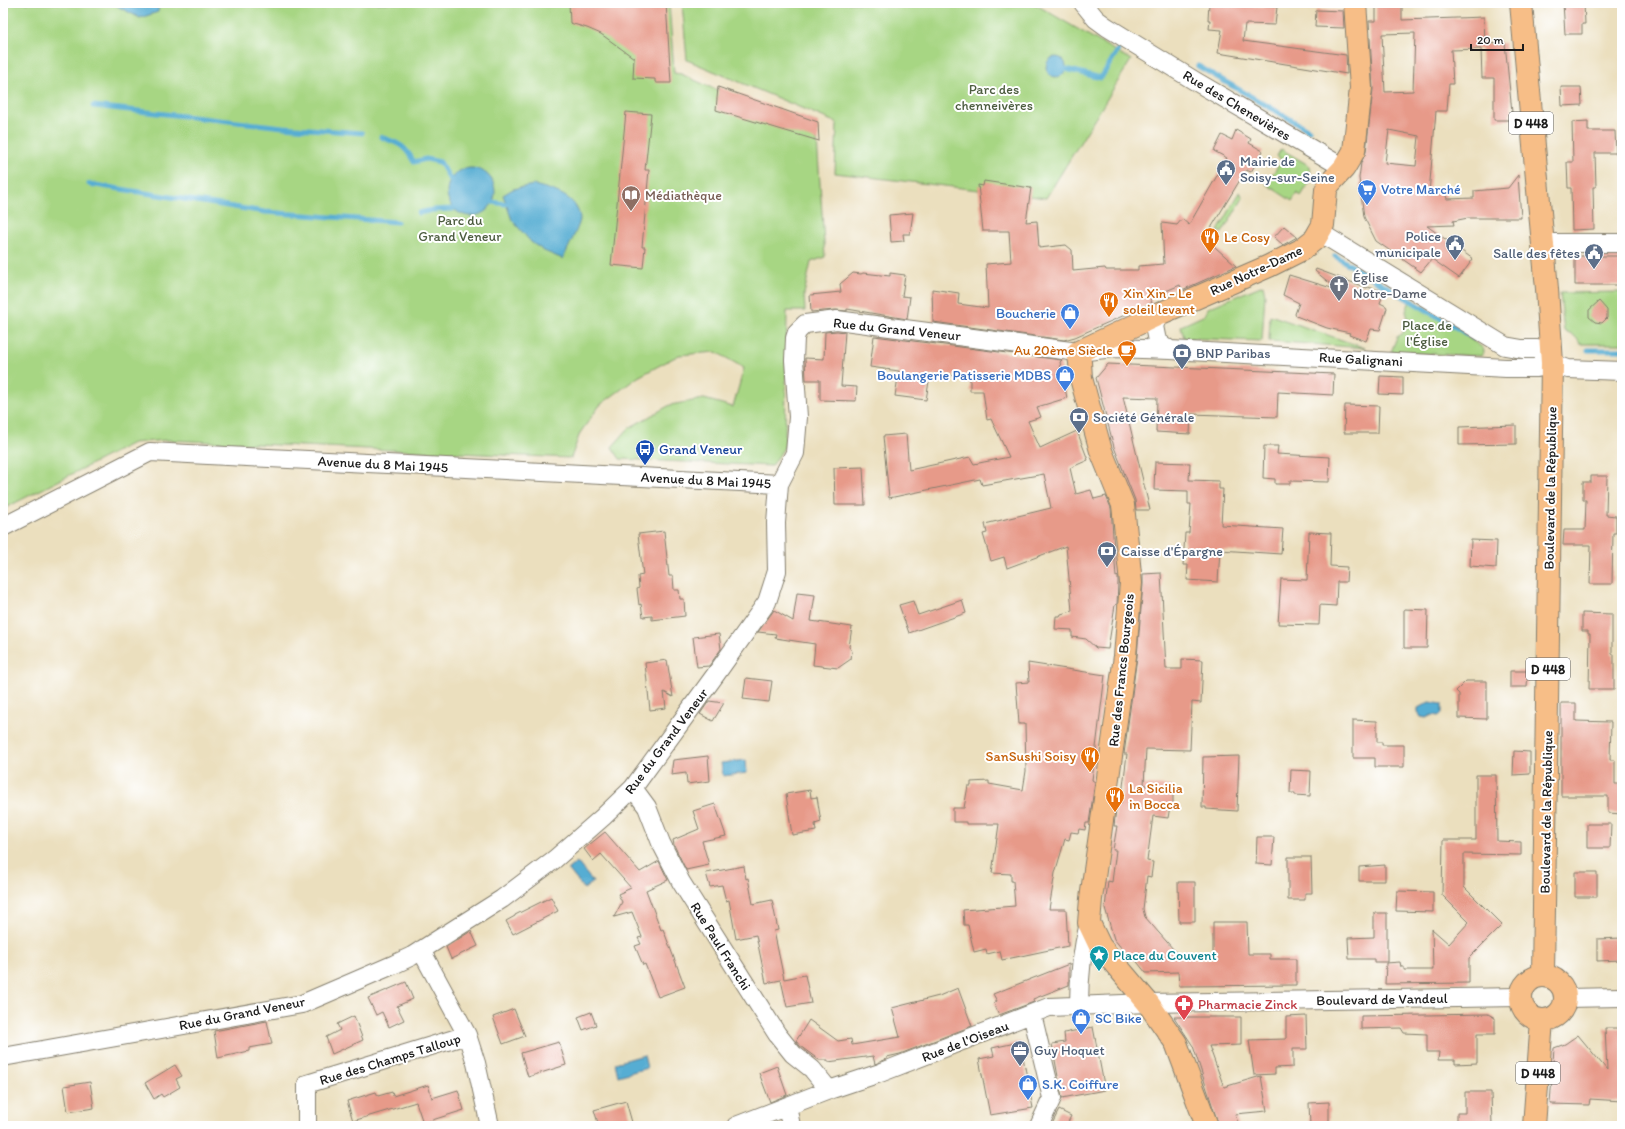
<svg xmlns="http://www.w3.org/2000/svg" width="1625" height="1129" font-family="Itim,sans-serif">
<style>
.green{fill:#a7d683;stroke:#627950}
.water{fill:#56add3;stroke:#396478}
.lines{fill:none;stroke-linecap:round;stroke-linejoin:round}
.stream{stroke:#56add3;stroke-width:5}
.building{fill:#e79a89;fill-rule:evenodd}
.minor-casing{stroke:#847e6d;stroke-width:20}
.primary-casing{stroke:#847e6d;stroke-width:24}
.minor{stroke:#fff;stroke-width:18}
.primary{stroke:#f7be87;stroke-width:22}
.labels{text-anchor:middle;stroke-width:4;stroke-linejoin:round;paint-order:stroke}
.shield{fill:#fff;stroke:#606060;stroke-width:1}
.shield-label{font-size:13px;font-weight:bold;fill:#1c1c1c}
.park-label{font-size:14px;fill:#4d5d40;stroke:#fff}
.street-label{font-size:14px;fill:#1c1c1c;stroke:#fff}
.service-label{font-size:14px;fill:#4e5e75;stroke:#fff;text-anchor:start}
.shop-label{font-size:14px;fill:#366cbe;stroke:#fff;text-anchor:start}
.education-label{font-size:14px;fill:#785e54;stroke:#fff;text-anchor:start}
.food-label{font-size:14px;fill:#c56008;stroke:#fff;text-anchor:start}
.worship-label{font-size:14px;fill:#5b616d;stroke:#fff;text-anchor:start}
.transit-label{font-size:14px;fill:#164399;stroke:#fff;text-anchor:start}
.culture-label{font-size:14px;fill:#0d838f;stroke:#fff;text-anchor:start}
.health-label{font-size:14px;fill:#be3a42;stroke:#fff;text-anchor:start}
</style>
<rect width="100%" height="100%" fill="#fff"/>
<filter id="ink" filterUnits="userSpaceOnUse"><feTurbulence type="fractalNoise" baseFrequency=".025" numOctaves="2"/><feDisplacementMap in="SourceGraphic" scale="8" xChannelSelector="R" yChannelSelector="G"/><feConvolveMatrix kernelMatrix="1 2 1 2 8 2 1 2 1" color-interpolation-filters="sRGB"/></filter>
<filter id="wash" filterUnits="userSpaceOnUse"><feTurbulence type="fractalNoise" baseFrequency=".012" numOctaves="4" result="noise"/><feDisplacementMap in="SourceGraphic" scale="16" xChannelSelector="R" yChannelSelector="G"/><feGaussianBlur stdDeviation="0.9" result="paint"/><feColorMatrix in="noise" values="0 0 0 0 0 0 0 0 0 0 0 0 0 0 0 0 0 1.4 0 .05"/><feComposite in="paint" operator="in"/></filter>
<g filter="url(#wash)">
<rect width="100%" height="100%" fill="#ebdfbe"/>
<path class="green" d="M3,3h666l5,70 7,1 31,14 104,37 9,132 -14,5 -7,32 1,17h-18l-2,135 -13,20 -152,-7 -8,-12 17,-19 41,-23 34,-6 29,8 11,-39 -28,-16 -37,3 -41,22 -38,28 -20,28 -9,25 -404,-18 -34,3 -130,66z
M682,3h351l98,57 -85,138 -211,-25 2,-50 -150,-63z
M1281,149l29,17 1,14 -10,16 -4,-3 -5,8 -26,-17 16,-24 -5,-4z
M1240,192l3,6 -21,35 -4,-2z
M1263,285l2,9 -3,47 -78,-3 -3,-12 24,-11 3,-7z
M1622,292v52h-42c-3,-7 -8,-11 -16,-13l-4,-38z
M1411,298l72,50 1,4 -3,4 -90,-4 6,-15 5,-3 7,-11 -3,-12z
M1270,315l95,33 -96,-7z"/>
<path class="water" d="M116,3h43l-1,9 -18,6 -23,-12z
M1046 67a10 10 0 1 1 20 0a10 10 0 1 1-20 0Z
M447 192a24 24 0 1 1 48 0a24 24 0 1 1-48 0Z
M534,185c19,5 44,11 46,34 0,6 -14,33 -17,40l-19,-8 -13,-9 -19,-22 -9,-25 10,-6z
M1429,702l13,2v10l-4,2 -6,-1 -6,3 -5,-1 -3,-4v-5z
M746,760l1,13 -24,3 -2,-13z
M577,862l16,20 -9,7 -16,-20z
M644,1055l3,13 -29,8 -3,-13z"/>
<g class="lines">
<path class="stream" d="M1198,66l111,64
M1066,69l35,9 17,-28
M93,106l190,21 79,6
M381,137c18,7 23,7 33,25l12,-3 14,3 10,17
M89,184l176,28 132,10
M492,202l14,2
M419,213l13,-3 21,-1
M1335,256l139,82
M1588,350h34"/>
</g>
<g id="blocks">
<path class="building" d="M569,3h97l5,80h-14l-2,-1v-3l-22,-1 1,-20 -33,-24 -14,-6 -17,-5z
M1376,3h26v17l82,-3 1,27 20,-1 7,69h-2v8h-16v-42h-12l-1,-29 -30,1 2,34h-4l-2,27h-11l-7,82 16,-1 2,7 27,-1v-7l34,-3 10,-13 3,43h-53l-15,3 1,4 -27,1 46,33 -14,19 -27,-19 -11,13 -45,-31 -12,-24 -5,-39 2,-15 5,-11 7,-63 -4,-68h7zM1415,33l-2,58 -28,1 -3,-58zM1389,130l30,6 -3,30 -31,-3z
M1563,3h21l1,21h-3v10h-17z
M1209,4l68,3 -2,18 -30,-1 -2,17 103,14 1,19 -129,-21 4,-23 -13,-1 1,-9h-2z
M1316,10l27,1 1,17 -29,-1z
M718,87l100,35 1,19 -103,-31z
M1561,87h20l1,18 -20,1z
M626,112l25,2 -6,56h4l-7,77h3l-2,21 -32,-3z
M1588,121v10h27l1,22h-21l1,34h-3l1,42 -22,1 -1,-42h-3l-1,-26h6l-1,-40z
M1236,130l15,9 -2,4 14,8 -12,21 -5,-2 -41,68 31,28 -54,24 -2,-5 -30,13 2,5 -77,34 -11,3 -131,-18 -1,-33 27,4 -1,11 30,4 -2,-44 25,-2 -2,-31h-26l-5,-46 5,1 1,-5 47,7 -5,34 11,-1 2,27 27,-3 6,5 1,21 32,-3 1,2h32v-4l26,-2 -2,-41 15,2 5,-6 7,6 38,-67 -13,-7 8,-16 10,5z
M913,213l-3,21h-7l1,7 -13,1 -2,-27z
M1284,226l13,11 -14,8 -9,-8z
M1575,256h47v29h-47z
M1316,269l51,19 1,-1 14,4 -1,2 2,2 -3,8 6,3 1,2 -7,22 -9,-1 -5,12 -17,-6 1,-2 -23,-5 -31,-12 -1,-2 4,-11 -16,-8 6,-20 49,15 -23,-19z
M853,273l8,1 2,-1 27,3v-3l15,2 -3,21 8,1 -3,22 -60,-10v2l-11,-1 -25,2 -1,-17 31,-3 -1,-8z
M1599,301l8,9v8l-5,5 -7,-1 -6,-5v-7z
M837,331l8,1 -4,54 16,1 -1,14 -36,-1v-20h-14l-1,-22 19,1 1,-27z
M874,336l188,24 -2,2 7,36 -30,9 4,10 -13,4 12,27 37,-17 11,29 -18,8 6,26 15,-4 3,9 12,-3 5,12 5,69 2,-1v7l-1,21 -2,1 -7,44 -12,-1 -10,-9 -14,-2v-7l-17,-1 1,-13h4l1,-2 11,-3 -6,-65 -59,22 -3,-11 -13,4 -8,-27 4,-1 -2,-9 66,-16 -7,-34 -62,11 -2,-6 -91,19 -6,-62 23,-2 3,36 61,-13 4,7 35,-7 -18,-38 -4,1 -4,-29h-13v-13l-27,-4 -1,2 -12,-1 -4,25 -31,-4 4,-25 -29,-4z
M1108,364l226,10 -1,21 -55,-3 -1,25 -86,-3 -1,20 -34,-2 1,-34 -34,-1 27,113h-14l-1,-10 -21,-53 -18,-69z
M1380,376l23,1v18l-24,-1z
M1345,405l34,1 -1,27h-34z
M1516,425v19l-57,1v-18z
M1264,446h14l-1,8 53,3 -1,25 -39,-1v3h-15v-5l-12,-1z
M1155,462l35,1 -1,17 30,1v8h4l-2,36 62,4 -2,25 -61,-4 -2,32 -31,-2 1,-15h-5l2,-32h4l2,-29h-3v-13l-34,-1z
M863,467l2,38h-30l-1,-37z
M1591,476h16l-1,39 10,1v17h-3l-1,51h-22l1,-39h-28l1,-15h21l1,-30h-3v-18h8z
M664,531l5,45h4l1,14h5l1,9h4l1,17 -33,4v-4l-9,1 -2,-13 -2,1 -2,-16 2,-1 -1,-12 5,-1 -5,-41z
M1309,532l22,1 -1,33 17,1 -1,15h-9l-1,24 -16,-1 -1,20 -41,-1 3,-45 26,1z
M1471,540l26,1 -1,27 -26,-2z
M1161,573l5,96h16v-10l21,1 -2,43 -9,-1 -2,48 -44,-1 -2,36 29,1v20h-3l-2,12 -15,-2 -6,45 6,1 -2,15 -4,-1 -4,33 2,8 36,41h32v-36h34l1,32h22v5h26v26l-117,1 -1,-14 -32,1 -12,-15 -3,2 -17,-21 -9,-31 3,-27 4,1 4,-32h-3l4,-24h-3l3,-26 4,3 6,-49h-3l13,-97 6,-73v-10z
M797,593l18,2 -4,26 41,6 -3,20 3,4 -1,8 -13,9 -25,-3 2,-21 -40,-6 1,-4 -18,-2 16,-22 19,11z
M962,600l4,13 -57,20 -10,-28 14,-4 5,14z
M1404,609l24,1 -1,38h-23z
M1582,613l30,1v40h2v35h-25l1,-55h-2v-3h-6z
M719,634l2,15 -12,17 -12,1 -4,-30z
M667,660l6,37 -9,-5 2,16 -16,2 -5,-47z
M1028,663l77,12 -13,105 3,2 -6,41h-3l-1,7 -6,-1 -1,4 -7,-1 -2,8 -4,-1 -10,34 -6,36h17l2,37 -66,14 -2,-9 -13,3 -1,-5 -12,3 -6,-27h-4l-1,-15 52,-4 -2,-25h-2v-7l-19,-1 7,-49h-33v-2h-13v-14h11l4,-22h3v-4l18,-1v3l34,6 3,-19 -1,-47h-6l-3,-41 13,-1z
M1510,671h18l-1,16h-17z
M746,678l26,3 -3,21 -26,-3z
M1466,681h21v38l-28,-1v-24l-3,-3z
M709,701l15,2 -11,18 -13,-7z
M1561,703h15v18l35,1 -1,38h5v24h7v30l-14,-1v-17h-47z
M1353,720l24,1v21h5v3h22v22h-29v-9h-22z
M1514,751l16,1v22l-17,1z
M708,756l2,25 -23,3 -1,-11 -15,2 2,-15z
M1239,756l-2,55 -31,-2v-2h-4l1,-50z
M1291,770l20,1 -1,25 -15,-1v-2h-5z
M1476,775h20l1,66 24,1v13l-57,-1v33l38,38 -33,33v25l-84,1 1,-21 14,-1 1,5h3v3h29l-1,-41 17,15 20,-22 -27,-27 1,-55h33z
M810,790l1,8 6,-1 4,25 -6,2 1,7 -24,4 -6,-41z
M715,804l11,32 -24,5 7,24 -23,5 -12,-25 -1,-5 26,-11 -6,-18z
M1587,824h24l-1,24h-23z
M605,832l35,40 19,-11 9,19 -22,10 15,40 2,-1 22,58 -27,10 -13,-33 -2,1 -8,-19 6,-2 -3,-6 4,-1 -10,-25 -18,5 8,-15 -4,-8 13,-6 -30,-34 -8,7 -9,-12z
M1257,837h17l-2,28 -16,-1z
M1288,857h23l1,36h-7v7h-17z
M1385,865v16h-26v-14z
M744,866l2,13 2,-1 5,26 19,-4 6,30 -4,1 10,48 21,-4 6,28 -24,4 -6,-27 -15,3 -10,-48 -20,4 -7,-39 -3,1 -4,-16 -12,2 -4,-14z
M1575,872h22v25h-22z
M1178,882h17v40h-16z
M1397,891l36,1v20l-37,-1z
M551,897l7,14 -45,23 -7,-13 9,-5v-1z
M1374,913h13v49h-13v-3h-25l-1,-21 26,-1z
M471,931l7,15 -27,13 -5,-12z
M1622,938v22l-25,1v-22z
M1069,964v21l-36,14 1,3 -35,13 -5,-12 3,-2 -4,-7z
M406,982l7,17 -16,7 7,14 -15,7 -7,-15 -6,3 -8,-17z
M958,988l14,38 -72,28 -13,3v2l-12,5 -2,-8 -45,6v-2h-9l-19,-14 -4,-5 13,-21 29,21 13,-2 1,6 48,-8 -8,-29 47,-12z
M514,1009l11,27 -22,8 -10,-27z
M591,1012l5,13 -13,5 -5,-13z
M1488,1014l7,4v16h-18v29l-22,1v-4h-17l1,-8h-12v-18l-23,-1 -3,-5 -40,1v-13z
M354,1016l9,24 -31,14 -6,-17 14,-7 -3,-6z
M1306,1016l1,33h-14v18l-18,1v6l-21,1 -5,-35 37,-1v-22z
M1174,1017h67v28l-32,1 15,41 37,-11 6,35 -32,3 4,12h-20l-26,-80z
M267,1021l5,23 -23,4v3l-31,7 -4,-27z
M1093,1027l12,63 -43,8 -10,-54 13,-2 -1,-9z
M1605,1028h17v73l-32,-2 -1,6 -39,-1 4,-56 11,-4 13,-9 29,35z
M559,1042l7,23 -38,12 -7,-24z
M1020,1042l13,66 -43,7 -11,-56 15,-3 -2,-8z
M175,1065l7,11 -6,3 4,8 -17,10 -2,-3 -7,5 -9,-16z
M777,1066l10,29 -17,7 -11,-29z
M90,1082l4,26 -26,4 -4,-26z
M428,1085l4,13 26,-8 6,20 -41,13 -7,-21 -63,19 -6,-20 29,-9 2,4 14,-4 1,4z
M1465,1092h26l1,34h-35v-13h8z
M626,1101l7,25h-34l-5,-16z
M1329,1102v24h-19l-1,-23z
M1059,1110l12,6 -5,10h-15z"/>
</g>
</g>
<g filter="url(#ink)">
<use href="#blocks" fill-opacity="0" stroke="#847e6d" stroke-width="1"/>
<g class="lines">
<defs>
<path id="minor" d="M1083,3l13,16 11,8 88,54 149,87
M1319,232l186,114 17,3h15l15,14 16,6 54,2
M1542,243h80
M1159,314l-5,12 3,15 13,9
M3,527l147,-75 629,32
M633,788l14,19 14,36 20,39 96,152 16,20 19,15 17,21
M421,950l46,85 9,28 14,63
M1565,998l57,-1
M1079,1005c0,-28 3,-55 10,-82
M1032,1014l20,84 -13,28
M3,1057l299,-53 93,-40 17,-8 90,-57 53,-40 48,-42 30,-29 83,-114 51,-72 10,-31 -1,-48 3,-39 16,-31 3,-36 -4,-57 1,-22 2,-6 8,-8 32,-4 241,32 36,-4 56,2 336,18h31l15,-5
M787,1106l4,20
M307,1126v-42l160,-49
M736,1126l93,-36 51,-17 169,-66 99,-4 372,-6"/>
<path id="primary" d="M1521,3l26,286 5,74 -9,612
M1521 998a22 22 0 1 1 44 0a22 22 0 1 1-44 0Z
M1207,1126l-31,-83 -28,-40 -48,-57 -11,-23 2,-24 34,-243 6,-73 -8,-78 -22,-54 -20,-73 -1,-16 -2,-10 81,-38 110,-48 32,-16 14,-11 8,-14 3,-35 3,-6 15,-16 10,-17 7,-63 -6,-85
M1534,1126l8,-106"/>
</defs>
<use href="#minor" class="minor-casing"/>
<use href="#primary" class="primary-casing"/>
<use href="#minor" class="minor"/>
<use href="#primary" class="primary"/>
</g>
</g>
<defs>
<symbol id="civic-pin" viewBox="-11 -11 22 30"><path d="M0 17L-7.5 6A9.5 9.5 0 1 1 7.5 6Z" fill="#5c6f8a" stroke="#fff"/><path d="M-.6-6.5H3V-4.5H.6V-3L4-1V1h2V6H-6V1h2V-1L-.6-3ZM-1.2 2.5V6h2.4V2.5Z" fill="#fff"/></symbol>
<symbol id="supermarket-pin" viewBox="-11 -11 22 30"><path d="M0 17L-7.5 6A9.5 9.5 0 1 1 7.5 6Z" fill="#3f7fe0" stroke="#fff"/><path d="M-6-5.5h2.5l.6 2H6L4.5 2H-2.5L-4.4-4H-6ZM-1.5 3.2a1.3 1.3 0 1 0 .1 0ZM3 3.2a1.3 1.3 0 1 0 .1 0Z" fill="#fff"/></symbol>
<symbol id="library-pin" viewBox="-11 -11 22 30"><path d="M0 17L-7.5 6A9.5 9.5 0 1 1 7.5 6Z" fill="#8d6e63" stroke="#fff"/><path d="M-6-4Q-3-5.5-.7-3.5V5Q-3 3-6 4ZM6-4Q3-5.5 .7-3.5V5Q3 3 6 4Z" fill="#fff"/></symbol>
<symbol id="restaurant-pin" viewBox="-11 -11 22 30"><path d="M0 17L-7.5 6A9.5 9.5 0 1 1 7.5 6Z" fill="#e8710a" stroke="#fff"/><path d="M-5-6h1v4h1v-4h1v4h1v-4h1v5L-1.5 .5V6h-2V.5L-5-1ZM5-6V6H3V1.5H1.5Q1.5-4 5-6Z" fill="#fff"/></symbol>
<symbol id="church-pin" viewBox="-11 -11 22 30"><path d="M0 17L-7.5 6A9.5 9.5 0 1 1 7.5 6Z" fill="#6b7280" stroke="#fff"/><path d="M-1.2-6h2.4v3.5h3.3v2.4h-3.3V6h-2.4V-.1h-3.3v-2.4h3.3Z" fill="#fff"/></symbol>
<symbol id="shop-pin" viewBox="-11 -11 22 30"><path d="M0 17L-7.5 6A9.5 9.5 0 1 1 7.5 6Z" fill="#3f7fe0" stroke="#fff"/><path d="M-5-2.5h2.3a2.7 3.5 0 0 1 5.4 0H5L5.5 6h-11ZM-1.5-2.5h3a1.5 2.3 0 0 0-3 0Z" fill="#fff"/></symbol>
<symbol id="cafe-pin" viewBox="-11 -11 22 30"><path d="M0 17L-7.5 6A9.5 9.5 0 1 1 7.5 6Z" fill="#e8710a" stroke="#fff"/><path d="M-5.5-4.5H6V0H3Q3 3.5 0 3.5H-2.5Q-5.5 3.5-5.5 0ZM3-3.2v2h1.7v-2ZM-6 4.5H4V6H-6Z" fill="#fff"/></symbol>
<symbol id="bank-pin" viewBox="-11 -11 22 30"><path d="M0 17L-7.5 6A9.5 9.5 0 1 1 7.5 6Z" fill="#5c6f8a" stroke="#fff"/><path d="M-6-4H6V4H-6ZM0-2.3a2.3 2.3 0 1 0 0 4.6a2.3 2.3 0 1 0 0-4.6Z" fill="#fff"/></symbol>
<symbol id="bus-pin" viewBox="-11 -11 22 30"><path d="M0 17L-7.5 6A9.5 9.5 0 1 1 7.5 6Z" fill="#1a4fb4" stroke="#fff"/><path d="M-5-6H5V4H4V6H2V4H-2V6H-4V4H-5ZM-3.5-4V0h7V-4ZM-3.5 1.2v1.5H-2V1.2ZM2 1.2v1.5H3.5V1.2Z" fill="#fff"/></symbol>
<symbol id="sight-pin" viewBox="-11 -11 22 30"><path d="M0 17L-7.5 6A9.5 9.5 0 1 1 7.5 6Z" fill="#0f9aa8" stroke="#fff"/><path d="M0-6L1.8-2.2L6-1.7L2.9 1.2L3.7 5.4L0 3.3L-3.7 5.4L-2.9 1.2L-6-1.7L-1.8-2.2Z" fill="#fff"/></symbol>
<symbol id="pharmacy-pin" viewBox="-11 -11 22 30"><path d="M0 17L-7.5 6A9.5 9.5 0 1 1 7.5 6Z" fill="#e0444e" stroke="#fff"/><path d="M-2-6h4v4h4v4h-4v4h-4v-4h-4v-4h4Z" fill="#fff"/></symbol>
<symbol id="office-pin" viewBox="-11 -11 22 30"><path d="M0 17L-7.5 6A9.5 9.5 0 1 1 7.5 6Z" fill="#5c6f8a" stroke="#fff"/><path d="M-6-3h4V-5.5h4V-3h4V5H-6ZM-1-4.5V-3h2v-1.5ZM-6 0V1H6V0Z" fill="#fff"/></symbol>
</defs>
<g fill-rule="evenodd">
<use href="#civic-pin" x="1215" y="158" width="22" height="30"/>
<use href="#supermarket-pin" x="1356" y="178" width="22" height="30"/>
<use href="#library-pin" x="620" y="184" width="22" height="30"/>
<use href="#restaurant-pin" x="1199" y="226" width="22" height="30"/>
<use href="#civic-pin" x="1444" y="233" width="22" height="30"/>
<use href="#civic-pin" x="1583" y="242" width="22" height="30"/>
<use href="#church-pin" x="1328" y="274" width="22" height="30"/>
<use href="#restaurant-pin" x="1098" y="290" width="22" height="30"/>
<use href="#shop-pin" x="1059" y="302" width="22" height="30"/>
<use href="#cafe-pin" x="1116" y="339" width="22" height="30"/>
<use href="#bank-pin" x="1171" y="342" width="22" height="30"/>
<use href="#shop-pin" x="1054" y="364" width="22" height="30"/>
<use href="#bank-pin" x="1068" y="406" width="22" height="30"/>
<use href="#bus-pin" x="634" y="438" width="22" height="30"/>
<use href="#bank-pin" x="1096" y="540" width="22" height="30"/>
<use href="#restaurant-pin" x="1079" y="745" width="22" height="30"/>
<use href="#restaurant-pin" x="1104" y="785" width="22" height="30"/>
<use href="#sight-pin" x="1088" y="944" width="22" height="30"/>
<use href="#pharmacy-pin" x="1173" y="993" width="22" height="30"/>
<use href="#shop-pin" x="1070" y="1007" width="22" height="30"/>
<use href="#office-pin" x="1009" y="1039" width="22" height="30"/>
<use href="#shop-pin" x="1017" y="1073" width="22" height="30"/>
</g>
<g class="labels">
<g class="shield">
<rect x="1509" y="112" width="44" height="22" rx="3"/>
<rect x="1526" y="658" width="44" height="22" rx="3"/>
<rect x="1516" y="1062" width="44" height="22" rx="3"/>
</g>
<g class="shield-label">
<text x="1531" y="128">D 448</text>
<text x="1548" y="674">D 448</text>
<text x="1538" y="1078">D 448</text>
</g>
<g class="park-label">
<text x="994" y="94">Parc des<tspan x="994" dy="16">chenneivères</tspan></text>
<text x="460" y="225">Parc du<tspan x="460" dy="16">Grand Veneur</tspan></text>
<text x="1427" y="330">Place de<tspan x="1427" dy="16">l'Église</tspan></text>
</g>
<g class="street-label">
<text transform="translate(1237 105) rotate(31)" y="5">Rue des Chenevières</text>
<text transform="translate(1256 270) rotate(-25)" y="5">Rue Notre-Dame</text>
<text transform="translate(897 329) rotate(6)" y="5">Rue du Grand Veneur</text>
<text transform="translate(1361 359) rotate(3)" y="5">Rue Galignani</text>
<text transform="translate(383 464) rotate(3)" y="5">Avenue du 8 Mai 1945</text>
<text transform="translate(706 480) rotate(3)" y="5">Avenue du 8 Mai 1945</text>
<text transform="translate(1550 488) rotate(-89)" y="5">Boulevard de la République</text>
<text transform="translate(1121 670) rotate(-84)" y="5">Rue des Francs Bourgeois</text>
<text transform="translate(666 741) rotate(-53)" y="5">Rue du Grand Veneur</text>
<text transform="translate(1546 812) rotate(-89)" y="5">Boulevard de la République</text>
<text transform="translate(721 946) rotate(58)" y="5">Rue Paul Franchi</text>
<text transform="translate(1382 999) rotate(-1)" y="5">Boulevard de Vandeul</text>
<text transform="translate(242 1013) rotate(-11)" y="5">Rue du Grand Veneur</text>
<text transform="translate(965 1041) rotate(-21)" y="5">Rue de l'Oiseau</text>
<text transform="translate(390 1059) rotate(-17)" y="5">Rue des Champs Talloup</text>
</g>
<g class="service-label">
<text x="1240" y="166">Mairie de<tspan x="1240" dy="16">Soisy-sur-Seine</tspan></text>
<text x="1441" y="241" text-anchor="end">Police<tspan x="1441" dy="16">municipale</tspan></text>
<text x="1580" y="258" text-anchor="end">Salle des fêtes</text>
<text x="1196" y="358">BNP Paribas</text>
<text x="1093" y="422">Société Générale</text>
<text x="1121" y="556">Caisse d'Épargne</text>
<text x="1034" y="1055">Guy Hoquet</text>
</g>
<g class="shop-label">
<text x="1381" y="194">Votre Marché</text>
<text x="1056" y="318" text-anchor="end">Boucherie</text>
<text x="1051" y="380" text-anchor="end">Boulangerie Patisserie MDBS</text>
<text x="1095" y="1023">SC Bike</text>
<text x="1042" y="1089">S.K. Coiffure</text>
</g>
<g class="education-label">
<text x="645" y="200">Médiathèque</text>
</g>
<g class="food-label">
<text x="1224" y="242">Le Cosy</text>
<text x="1123" y="298">Xin Xin - Le<tspan x="1123" dy="16">soleil levant</tspan></text>
<text x="1113" y="355" text-anchor="end">Au 20ème Siècle</text>
<text x="1076" y="761" text-anchor="end">SanSushi Soisy</text>
<text x="1129" y="793">La Sicilia<tspan x="1129" dy="16">in Bocca</tspan></text>
</g>
<g class="worship-label">
<text x="1353" y="282">Église<tspan x="1353" dy="16">Notre-Dame</tspan></text>
</g>
<g class="transit-label">
<text x="659" y="454">Grand Veneur</text>
</g>
<g class="culture-label">
<text x="1113" y="960">Place du Couvent</text>
</g>
<g class="health-label">
<text x="1198" y="1009">Pharmacie Zinck</text>
</g>
</g>
<rect width="1625" height="1129" fill="none" stroke="#fff" stroke-width="16"/>
<path d="M1471 44v6h52v-6" fill="none" stroke="#1c1c1c" stroke-width="2"/>
<text x="1477" y="44" font-size="12" fill="#1c1c1c" stroke="#ffffff" stroke-width="3" paint-order="stroke">20 m</text>
</svg>
